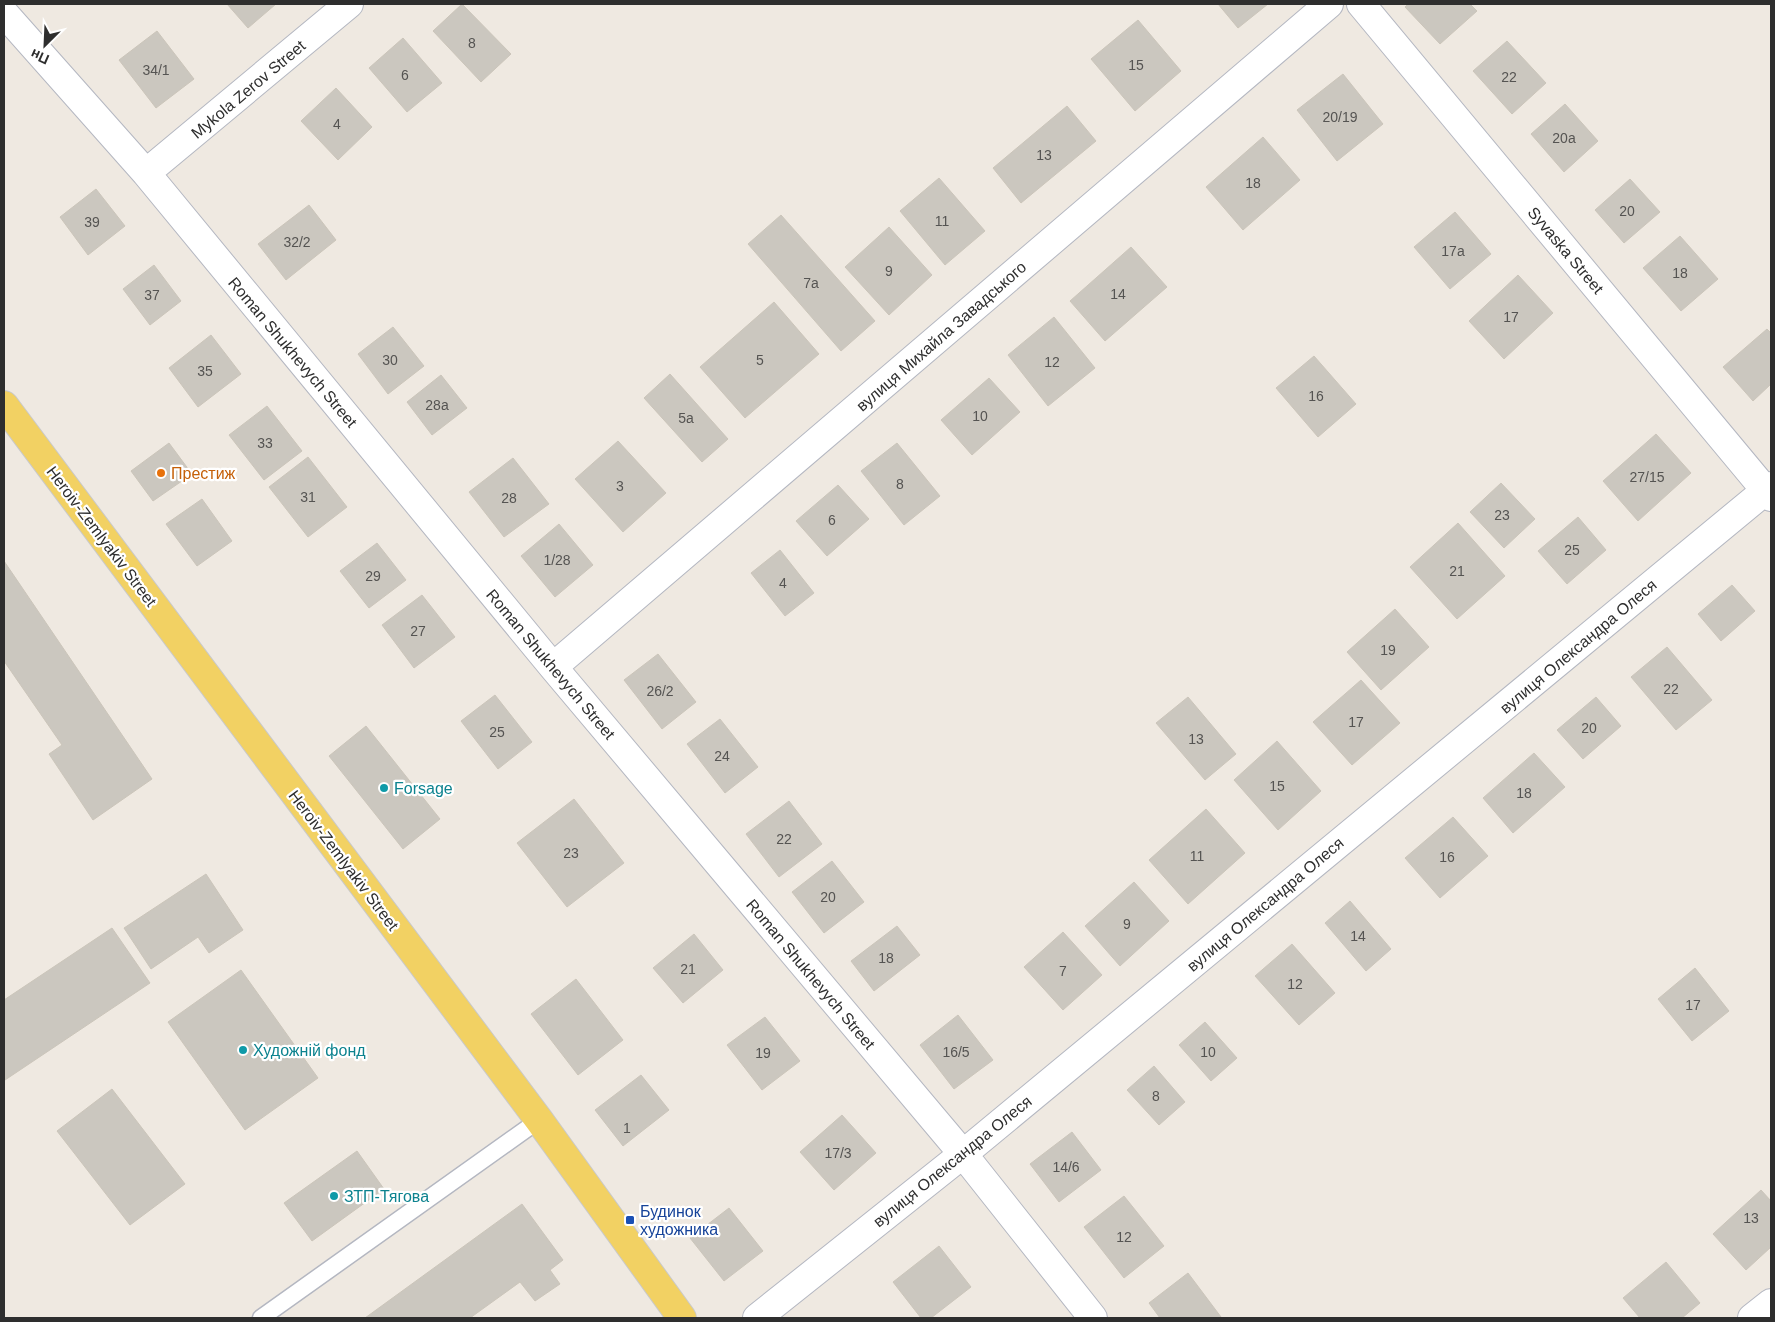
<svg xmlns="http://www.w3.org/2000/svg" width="1775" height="1322" font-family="Helvetica,sans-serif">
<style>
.building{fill:#cbc7bf;stroke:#cbc5ba}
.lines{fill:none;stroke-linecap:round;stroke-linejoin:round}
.lane-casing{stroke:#b4b7c1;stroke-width:19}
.street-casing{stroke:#b4b7c1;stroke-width:30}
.secondary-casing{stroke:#b4b7c1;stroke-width:30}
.primary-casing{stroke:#c9c9c9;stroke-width:30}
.lane{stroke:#fff;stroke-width:16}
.street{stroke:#fff;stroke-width:28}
.secondary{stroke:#fff;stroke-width:28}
.primary{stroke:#f2d163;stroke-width:28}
.food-dot{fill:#e8710a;stroke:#fff;stroke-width:2}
.culture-dot{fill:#0f9aa8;stroke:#fff;stroke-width:2}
.transit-dot{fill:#1a4fb4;stroke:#fff;stroke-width:2}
.labels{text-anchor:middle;stroke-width:4.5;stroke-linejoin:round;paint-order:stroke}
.number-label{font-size:14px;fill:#555452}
.street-label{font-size:16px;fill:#2e2e2e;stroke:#fff}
.food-label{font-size:16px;fill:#c56008;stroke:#fff;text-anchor:start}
.culture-label{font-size:16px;fill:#0d838f;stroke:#fff;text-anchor:start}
.transit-label{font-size:16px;fill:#164399;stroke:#fff;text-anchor:start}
</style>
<rect width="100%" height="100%" fill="#efe9e1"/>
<path class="building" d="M227,4h49l-28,24z
M462,4l49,50 -30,28 -48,-51z
M1218,4h50l-30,24z
M1408,4h62l7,7 -37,33 -35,-37z
M1138,20l43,51 -46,40 -44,-52z
M157,31l37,48 -38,29 -37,-48z
M403,38l39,45 -35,29 -38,-44z
M1507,41l39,42 -34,31 -39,-43z
M1343,74l40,50 -46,37 -40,-51z
M336,88l36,39 -34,33 -37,-39z
M1565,104l33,37 -34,31 -33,-38z
M1067,106l29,35 -75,62 -28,-35z
M1263,137l37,43 -57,50 -37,-43z
M939,178l46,53 -40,34 -45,-54z
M1630,179l30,33 -36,31 -29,-33z
M96,189l29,37 -37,29 -28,-38z
M309,205l27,35 -50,40 -28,-36z
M1455,212l36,42 -41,35 -36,-42z
M781,215l94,106 -34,30 -93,-107z
M889,227l43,48 -43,40 -44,-48z
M1680,236l38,43 -37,32 -38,-43z
M1131,247l36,40 -62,54 -35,-40z
M154,265l27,36 -31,24 -27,-36z
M1518,275l35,38 -49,46 -35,-38z
M774,302l45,52 -74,64 -45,-51z
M1054,317l41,51 -47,38 -40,-51z
M393,327l31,39 -36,28 -30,-40z
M1767,329l4,4v51l-18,17 -30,-34z
M211,335l30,39 -43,33 -29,-39z
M1314,356l42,48 -38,33 -42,-49z
M670,374l58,65 -26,23 -58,-64z
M441,375l26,33 -35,27 -25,-33z
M989,378l31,34 -48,43 -31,-35z
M267,406l35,45 -38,29 -35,-45z
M1656,434l35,39 -53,48 -35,-40z
M618,441l48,52 -43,39 -48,-53z
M169,443l23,31 -39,27 -22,-30z
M897,443l43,53 -36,29 -43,-54z
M308,457l39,50 -39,30 -39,-50z
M513,458l36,46 -45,33 -35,-45z
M1501,483l34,36 -31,29 -34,-36z
M838,485l31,34 -42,37 -31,-35z
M202,499l30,42 -35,25 -31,-42z
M1578,517l28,33 -39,34 -29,-33z
M1458,523l47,53 -48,43 -47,-52z
M559,524l34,41 -38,32 -34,-41z
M377,543l29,37 -37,28 -29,-37z
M780,550l34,43 -29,23 -34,-43z
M4,561l148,218 -59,41 -44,-66 13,-9 -58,-84z
M1732,585l23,26 -34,30 -23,-27z
M422,595l33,42 -41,31 -32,-43z
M1395,609l34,38 -48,43 -34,-38z
M1667,647l45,53 -36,30 -45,-53z
M658,654l38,48 -34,27 -38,-49z
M1361,680l39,43 -48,42 -39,-43z
M495,695l37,47 -34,27 -37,-48z
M1188,697l48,57 -31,26 -49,-57z
M1596,697l25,29 -38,33 -26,-29z
M720,719l38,48 -33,26 -38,-49z
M366,726l74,93 -37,30 -74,-93z
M1277,741l44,50 -43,39 -44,-50z
M1534,753l31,34 -52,46 -30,-35z
M574,799l50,64 -57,44 -50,-64z
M789,801l33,43 -43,33 -33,-43z
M1206,809l39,44 -57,51 -39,-44z
M1453,817l35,39 -48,42 -35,-40z
M832,861l32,41 -40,31 -32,-41z
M206,874l37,56 -34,23 -11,-16 -47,32 -27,-41z
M1134,882l35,39 -49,45 -35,-40z
M1350,901l41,48 -25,22 -41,-48z
M897,926l23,29 -46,36 -23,-30z
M112,928l38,55 -145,97 -1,-80z
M1063,932l39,43 -39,35 -39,-43z
M694,934l29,36 -40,33 -30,-35z
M1292,944l43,49 -36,32 -44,-49z
M1695,968l34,43 -37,30 -34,-42z
M241,970l77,108 -73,52 -77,-108z
M576,979l47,61 -45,35 -47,-61z
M958,1015l35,45 -39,29 -34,-44z
M765,1017l35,44 -38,29 -35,-45z
M1205,1022l32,36 -26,23 -32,-36z
M1154,1066l31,36 -26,23 -32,-35z
M641,1075l28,35 -46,36 -28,-36z
M112,1089l73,95 -55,41 -73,-94z
M842,1115l34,38 -42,37 -34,-38z
M1072,1132l29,38 -42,32 -29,-38z
M357,1151l27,38 -72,52 -28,-38z
M1761,1190l10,11v46l-25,23 -33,-36z
M1124,1196l40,50 -40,32 -40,-51z
M522,1204l41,56 -13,10 10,14 -25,17 -15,-19 -50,36h-105z
M729,1208l34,43 -39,30 -34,-43z
M939,1246l32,41 -40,31h-10l-28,-36z
M1666,1262l34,41 -18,15h-42l-17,-20z
M1188,1273l33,44 -2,1h-59l-11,-15z"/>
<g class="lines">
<defs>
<path id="lane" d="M261,1318l278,-198"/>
<path id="street" d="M4,13l142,160 407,494 410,487 130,164
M146,173l203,-169
M553,667l776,-663
M757,1318l206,-164 808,-668
M1752,1318l19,-15"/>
<path id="secondary" d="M1361,4l410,493"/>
<path id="primary" d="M4,405l535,715 143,198"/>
</defs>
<use href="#lane" class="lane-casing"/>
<use href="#street" class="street-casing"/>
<use href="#secondary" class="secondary-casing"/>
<use href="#primary" class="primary-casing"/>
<use href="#lane" class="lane"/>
<use href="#street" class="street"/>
<use href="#secondary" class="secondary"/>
<use href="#primary" class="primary"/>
</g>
<circle class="food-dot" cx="161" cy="473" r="5"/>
<g class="culture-dot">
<circle cx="384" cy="788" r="5"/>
<circle cx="243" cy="1050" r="5"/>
<circle cx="334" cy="1196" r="5"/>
</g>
<rect class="transit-dot" x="625" y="1215" width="10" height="10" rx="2.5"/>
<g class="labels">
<g class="number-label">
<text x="472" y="48">8</text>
<text x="1136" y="70">15</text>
<text x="156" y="75">34/1</text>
<text x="405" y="80">6</text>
<text x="1509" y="82">22</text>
<text x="1340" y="122">20/19</text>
<text x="337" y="129">4</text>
<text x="1564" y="143">20а</text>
<text x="1044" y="160">13</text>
<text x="1253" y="188">18</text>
<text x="1627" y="216">20</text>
<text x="942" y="226">11</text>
<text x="92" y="227">39</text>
<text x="297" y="247">32/2</text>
<text x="1453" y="256">17а</text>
<text x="889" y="276">9</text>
<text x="1680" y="278">18</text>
<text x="811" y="288">7а</text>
<text x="1118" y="299">14</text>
<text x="152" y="300">37</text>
<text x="1511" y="322">17</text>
<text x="390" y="365">30</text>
<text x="760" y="365">5</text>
<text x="1052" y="367">12</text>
<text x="205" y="376">35</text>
<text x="1316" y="401">16</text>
<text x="437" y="410">28а</text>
<text x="980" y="421">10</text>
<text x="686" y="423">5а</text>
<text x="265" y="448">33</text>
<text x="1647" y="482">27/15</text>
<text x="900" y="489">8</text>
<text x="620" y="491">3</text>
<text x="308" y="502">31</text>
<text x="509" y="503">28</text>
<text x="1502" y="520">23</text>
<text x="832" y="525">6</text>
<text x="1572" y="555">25</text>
<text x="557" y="565">1/28</text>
<text x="1457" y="576">21</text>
<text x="373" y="581">29</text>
<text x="783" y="588">4</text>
<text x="418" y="636">27</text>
<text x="1388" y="655">19</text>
<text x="1671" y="694">22</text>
<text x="660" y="696">26/2</text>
<text x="1356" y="727">17</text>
<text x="1589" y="733">20</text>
<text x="497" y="737">25</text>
<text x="1196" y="744">13</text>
<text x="722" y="761">24</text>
<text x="1277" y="791">15</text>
<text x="1524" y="798">18</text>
<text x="784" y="844">22</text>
<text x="571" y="858">23</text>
<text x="1197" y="861">11</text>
<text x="1447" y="862">16</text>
<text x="828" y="902">20</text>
<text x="1127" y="929">9</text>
<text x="1358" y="941">14</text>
<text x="886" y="963">18</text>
<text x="688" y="974">21</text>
<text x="1063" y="976">7</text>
<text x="1295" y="989">12</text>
<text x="1693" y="1010">17</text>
<text x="956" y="1057">16/5</text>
<text x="1208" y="1057">10</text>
<text x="763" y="1058">19</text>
<text x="1156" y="1101">8</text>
<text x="627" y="1133">1</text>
<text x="838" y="1158">17/3</text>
<text x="1066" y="1172">14/6</text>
<text x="1751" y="1223">13</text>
<text x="1124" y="1242">12</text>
</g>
<g class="street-label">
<text transform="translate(248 89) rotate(-40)" y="6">Mykola Zerov Street</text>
<text transform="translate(1566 250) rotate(50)" y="6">Syvaska Street</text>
<text transform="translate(941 336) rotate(-41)" y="6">вулиця Михайла Завадського</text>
<text transform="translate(293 352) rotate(50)" y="6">Roman Shukhevych Street</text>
<text transform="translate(102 536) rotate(53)" y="6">Heroiv-Zemlyakiv Street</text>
<text transform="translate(1578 646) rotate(-40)" y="6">вулиця Олександра Олеся</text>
<text transform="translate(551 664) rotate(50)" y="6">Roman Shukhevych Street</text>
<text transform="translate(344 860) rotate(53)" y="6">Heroiv-Zemlyakiv Street</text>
<text transform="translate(1265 904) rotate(-40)" y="6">вулиця Олександра Олеся</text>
<text transform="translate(811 974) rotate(50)" y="6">Roman Shukhevych Street</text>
<text transform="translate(952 1161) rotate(-39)" y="6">вулиця Олександра Олеся</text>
</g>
<g class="food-label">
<text x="171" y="479">Престиж</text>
</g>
<g class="culture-label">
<text x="394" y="794">Forsage</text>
<text x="253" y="1056">Художній фонд</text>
<text x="344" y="1202">ЗТП-Тягова</text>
</g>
<g class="transit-label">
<text x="640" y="1217">Будинок<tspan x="640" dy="18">художника</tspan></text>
</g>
</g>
<rect width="1775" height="1322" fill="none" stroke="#2e2e2e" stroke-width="10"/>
<g transform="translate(45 45) rotate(204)" stroke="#ffffff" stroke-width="4" paint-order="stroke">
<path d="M0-4L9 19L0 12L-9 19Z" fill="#2e2e2e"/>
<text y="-8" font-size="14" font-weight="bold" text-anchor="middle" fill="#2e2e2e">Пн</text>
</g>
</svg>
